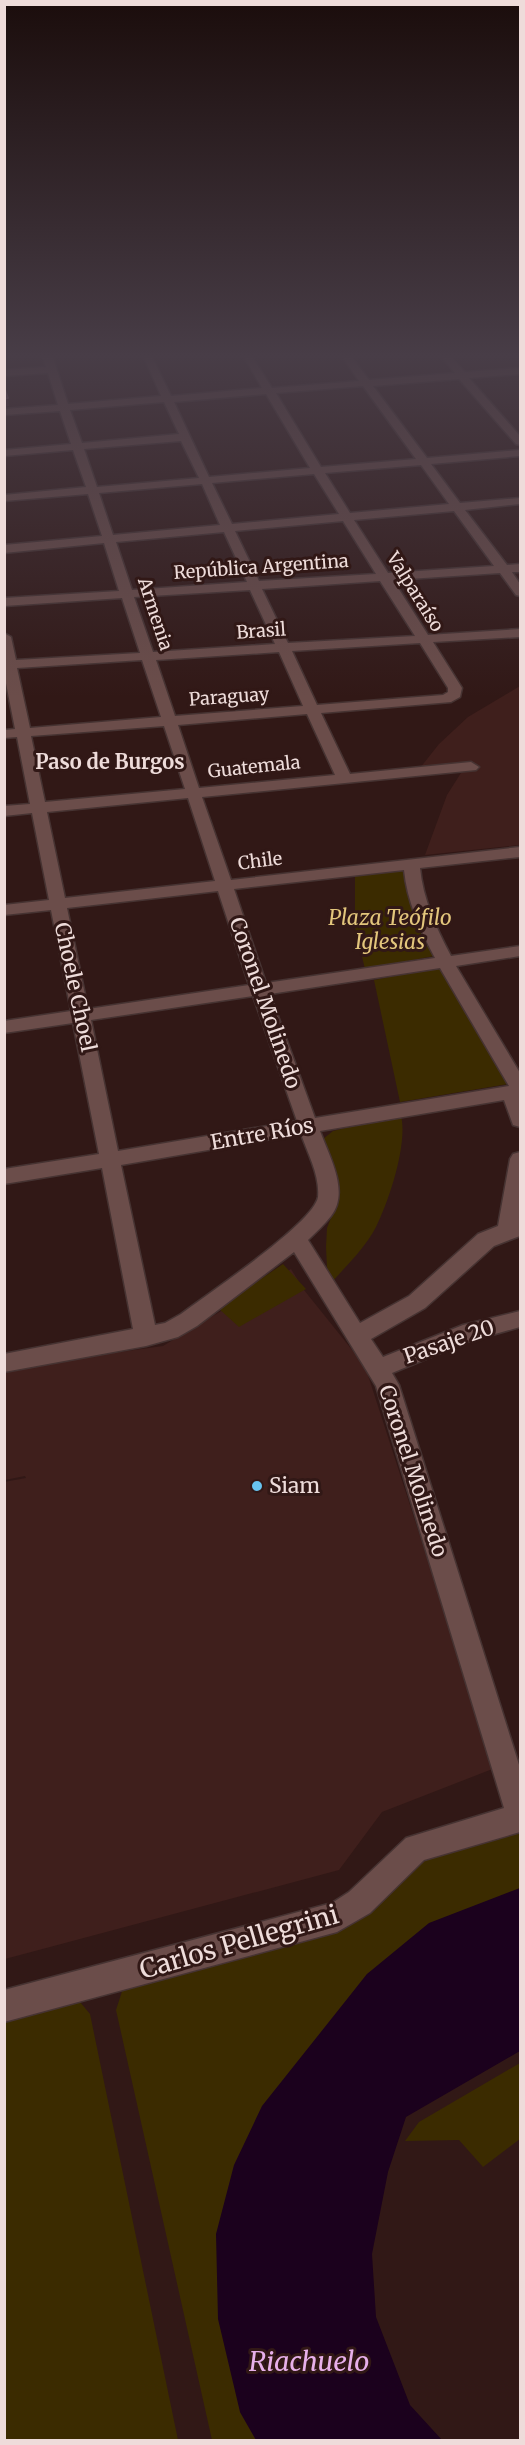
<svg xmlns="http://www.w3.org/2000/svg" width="525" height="2445" font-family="Merriweather,serif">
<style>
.built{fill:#3f1f1c}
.green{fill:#3b2b00}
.water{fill:#1b011d}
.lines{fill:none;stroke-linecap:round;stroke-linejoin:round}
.minor-casing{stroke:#463332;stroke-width:3}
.minor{fill:#6b4d4a;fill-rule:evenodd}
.shaded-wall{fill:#4d2832}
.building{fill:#774f5e;stroke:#8a6571;stroke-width:1.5}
.poi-dot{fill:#68c4f0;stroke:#311816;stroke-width:2}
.labels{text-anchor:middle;stroke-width:6;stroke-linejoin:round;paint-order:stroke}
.far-street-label{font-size:18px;fill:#eedcda;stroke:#311816}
.far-quarter-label{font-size:20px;font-weight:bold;fill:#eedcda;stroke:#311816}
.park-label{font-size:21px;font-style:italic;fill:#e3c67c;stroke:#311816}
.street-label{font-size:21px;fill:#eedcda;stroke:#311816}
.poi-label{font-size:21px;fill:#eedcda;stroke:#311816;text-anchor:start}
.near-street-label{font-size:26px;fill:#eedcda;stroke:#311816}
.near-water-label{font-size:27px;font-style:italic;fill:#e7b0ea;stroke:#311816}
</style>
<rect width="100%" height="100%" fill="#311816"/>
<path class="built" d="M520,686v159l-95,10 22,-60 19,-30 -46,3 19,-24 29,-27z
M291,1269l13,21 61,76 130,402 -113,44 -43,58 -334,89 -1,-477 22,-4 -1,-2 -20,4v-107l15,-3v-4l143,-20z"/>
<path class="green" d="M403,869l31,87 -69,13 -10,-41v-53z
M446,966l62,118 -108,18 -26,-122z
M401,1115c7,29 -12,86 -25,112 -11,21 -29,38 -44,55l-5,-15 -1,-20 1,-19 9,-23 -13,-66 10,-8z
M283,1264l23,25 -67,38 -21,-19z
M520,1824v64l-153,86 -49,64 -78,374 16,28h-44l-96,-430 9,-28 191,-50 103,-78z
M75,1996l15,18 88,426h-173v-423z
M520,2063v76l-37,28 -24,-27 -54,1 14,-19z"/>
<path class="water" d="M520,1888v163l-114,66 -18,55 -16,82 4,63 34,88 32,35h-186l-16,-28 -22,-93 -2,-85 18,-69 28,-59 105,-132 62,-51z"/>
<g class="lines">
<defs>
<path id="minor" d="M42,355h10l16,49 93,-8 -18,-41h8l20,41 91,-8 -19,-33h8l21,33 87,-7 -18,-26h9l19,25 86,-7 -15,-18h9l16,17 55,-4v6l-51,4 51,58v9l-4,-1 -57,-65 -86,7 54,72 93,-8v6l-89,8 29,39 60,-5v6l-55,6 42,55 13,-1v8h-8l8,12v12l-4,-1 -16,-22 -107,7 35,55 92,-6v8l-87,5 29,46 -2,9 -9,5 -130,11 29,61 121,-12 8,5 -3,3 -274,27 29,83 289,-33v10l-100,11c3,31 16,60 31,88l69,-10v10l-64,10 64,107v54l-7,-2 -9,-25 -184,31c9,25 30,61 11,85 -7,9 -15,16 -23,24l52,83 49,-27 69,-62 20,-8 12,-67 3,-5 7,-2v84l-26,10 -69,62 -54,31 12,18 80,-32 57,-14v16l-53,15 -75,31 7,12 121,383v64l-96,28 -54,53 -33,19 -333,90v-32l328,-87 17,-11 57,-54 98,-30 -128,-422 -82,-134 -97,74 -19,11 -32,9 -142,26v-18l129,-25 -31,-161 -98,16v-15l95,-15 -26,-131 -69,10v-12l67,-10 -20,-101 -47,5v-10l45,-5 -17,-87 -28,3v-10l26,-2 -13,-67 -13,1v-8l11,-1 -11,-56v-40l7,4 5,23 124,-7 -18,-55 -118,8v-8l115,-7 -15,-48 -100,10v-8l98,-9 -14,-42 -84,7v-6l82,-8 -13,-37 -69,6v-6l67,-6 -11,-33 -56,4v-6l54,-4 -10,-32 -44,3v-6l42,-3zM363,386l53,73 -95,8 -45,-74zM266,394l44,74 -101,9 -35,-75zM164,402l15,32 -97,9 -12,-33zM181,441l18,37 -102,9 -13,-38zM421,465l28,39 -99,9 -25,-40zM314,474l25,40 -107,10 -20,-41zM202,484l18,41 -107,10 -14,-42zM454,511l40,55 -106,7 -34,-53zM343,521l33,53 -117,7 -24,-50zM224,532l23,50 -115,8 -16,-48zM380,581l35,55 -127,7 -26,-54zM250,590l25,54 -122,8 -19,-55zM420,643l28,45v4l-5,3 -126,10 -25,-54zM279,652l24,54 -128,10 -19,-56zM142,660l19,57 -131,11 -13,-60zM307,714l28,61 -136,13 -21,-63zM164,726l21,63 -140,13 -14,-66zM188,798l27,83 -150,17 -18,-86zM404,870c3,31 16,60 31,88l-169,25 -32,-94zM218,891l31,94 -161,24 -21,-101zM440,968l69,118 -194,32 -45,-124zM253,996l44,125 -179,30 -27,-131zM301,1134c7,20 19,42 17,63 -4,26 -112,98 -137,117l-16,9 -10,2 -34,-160z"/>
</defs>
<use href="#minor" class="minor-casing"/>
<use href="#minor" class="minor"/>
</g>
<path class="shaded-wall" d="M8,398l1,8 -5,1v-8z"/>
<path class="building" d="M4,386l4,12 -4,1z"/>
<linearGradient id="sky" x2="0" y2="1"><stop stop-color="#1b0d0c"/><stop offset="0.51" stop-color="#483d47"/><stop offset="1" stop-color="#483d47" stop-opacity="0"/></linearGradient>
<rect width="525" height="697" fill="url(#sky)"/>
<circle class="poi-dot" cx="257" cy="1486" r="6"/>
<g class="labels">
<g class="far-street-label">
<text transform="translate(261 567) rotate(-4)" y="6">República Argentina</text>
<text transform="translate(415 592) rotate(58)" y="6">Valparaíso</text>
<text transform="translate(155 614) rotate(72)" y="6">Armenia</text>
<text transform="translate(261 631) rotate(-4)" y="6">Brasil</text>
<text transform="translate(229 697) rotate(-4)" y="6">Paraguay</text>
<text transform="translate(254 767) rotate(-6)" y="6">Guatemala</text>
<text transform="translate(260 861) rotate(-7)" y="6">Chile</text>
</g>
<g class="far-quarter-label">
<text x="110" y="769">Paso de Burgos</text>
</g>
<g class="park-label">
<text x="390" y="925">Plaza Teófilo<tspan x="390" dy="24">Iglesias</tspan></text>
</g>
<g class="street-label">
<text transform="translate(75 987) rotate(78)" y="7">Choele Choel</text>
<text transform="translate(265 1003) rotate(71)" y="7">Coronel Molinedo</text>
<text transform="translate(262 1134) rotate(-10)" y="7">Entre Ríos</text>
<text transform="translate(449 1342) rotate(-19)" y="7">Pasaje 20</text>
<text transform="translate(413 1471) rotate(72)" y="7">Coronel Molinedo</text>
</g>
<g class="poi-label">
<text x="269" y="1493">Siam</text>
</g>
<g class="near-street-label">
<text transform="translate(239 1942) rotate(-16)" y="9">Carlos Pellegrini</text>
</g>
<g class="near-water-label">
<text x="309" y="2371">Riachuelo</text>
</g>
</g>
<rect width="525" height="2445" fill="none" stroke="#eedcda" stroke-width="12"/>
</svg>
